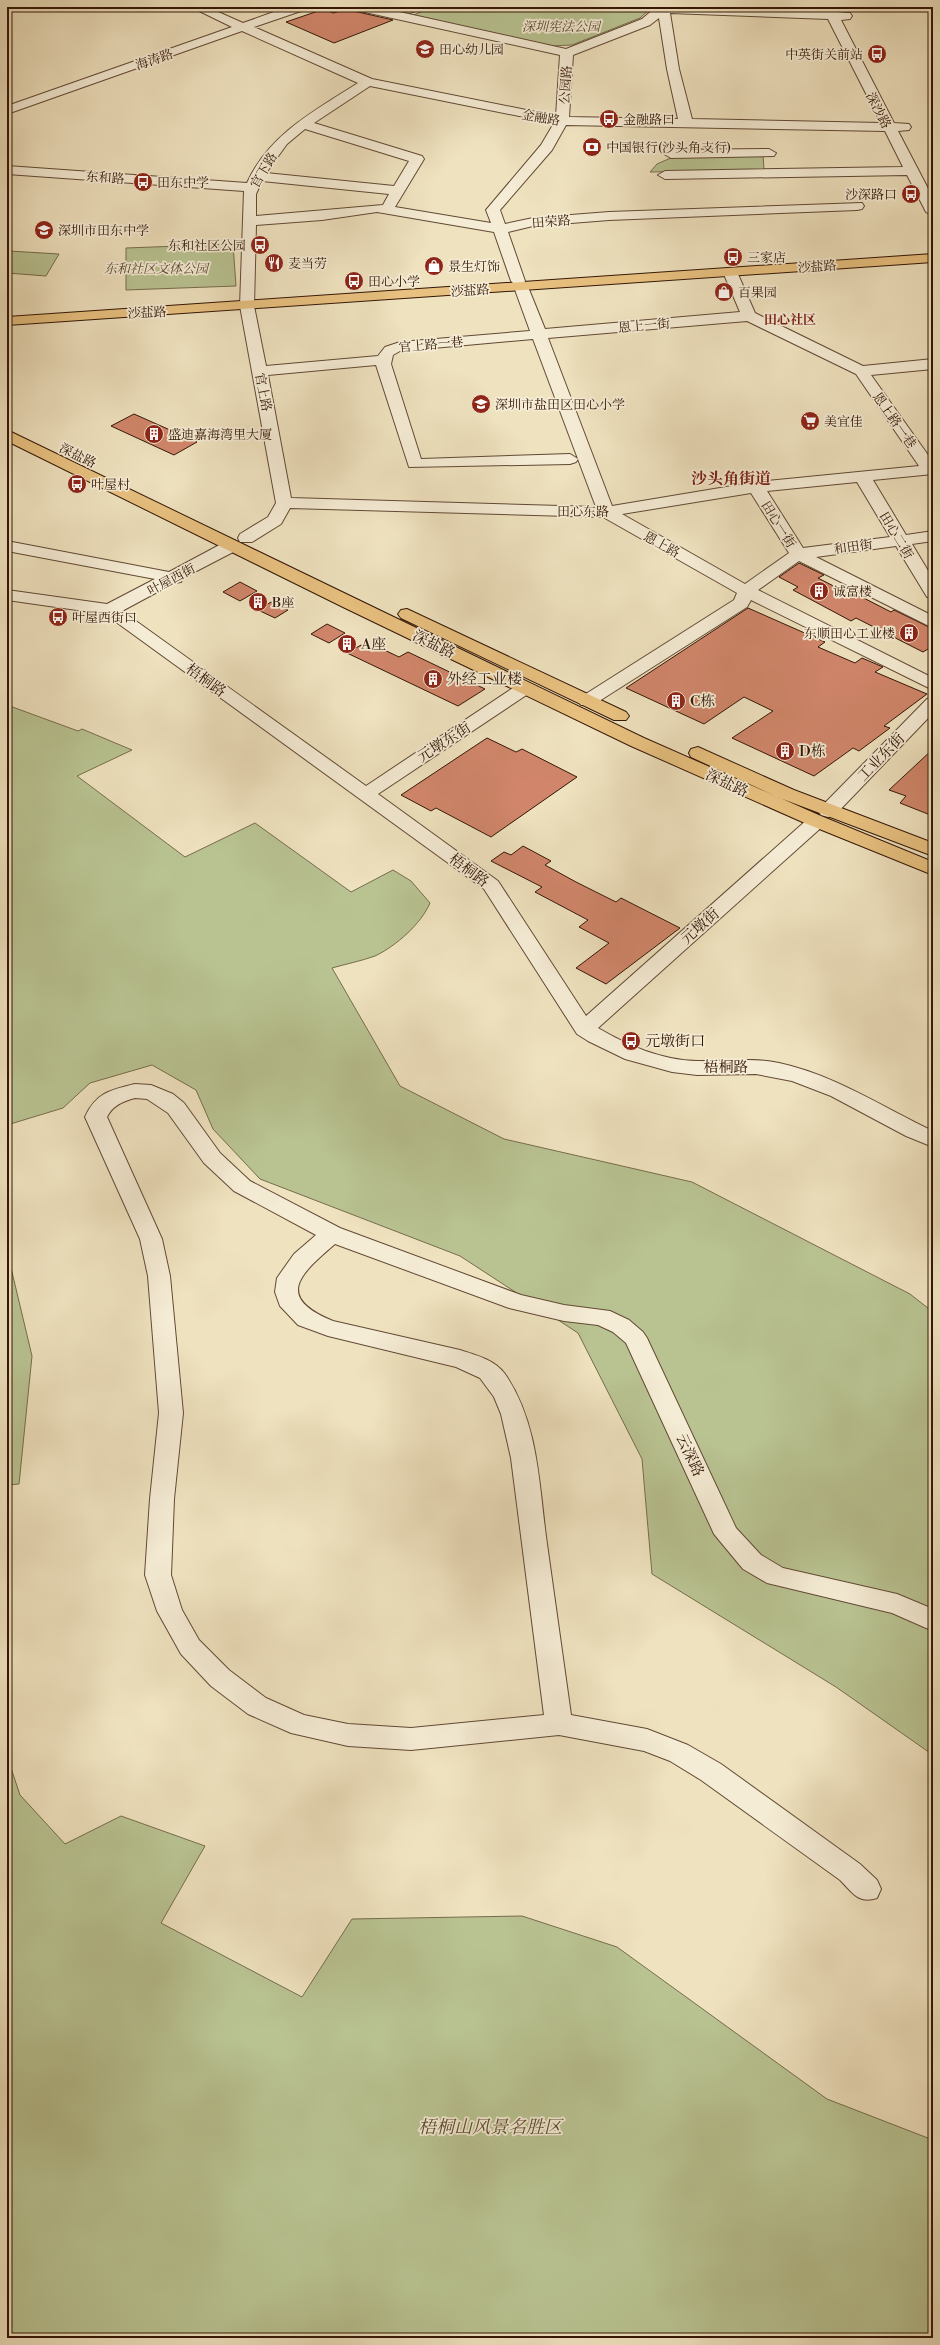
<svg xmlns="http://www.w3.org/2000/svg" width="940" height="2345" font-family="'Libre Bodoni','Noto Serif SC',serif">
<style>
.green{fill:#b9c392;stroke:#766c4c}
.building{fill:#d1866b;stroke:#331606}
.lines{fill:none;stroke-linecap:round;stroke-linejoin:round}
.minor-casing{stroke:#624934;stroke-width:2}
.major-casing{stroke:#331606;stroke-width:2}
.minor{fill:#f5ecd5;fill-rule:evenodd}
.major{fill:#e8c180;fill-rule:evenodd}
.labels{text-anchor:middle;stroke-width:3.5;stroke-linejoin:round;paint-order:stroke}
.far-park-label{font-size:13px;font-style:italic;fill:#5b4a30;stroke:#f5ecd5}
.far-poi-label{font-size:13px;fill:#331606;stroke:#f5ecd5;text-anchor:start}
.far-street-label{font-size:13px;fill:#331606;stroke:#f5ecd5}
.far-neighbourhood-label{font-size:13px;font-weight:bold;fill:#7a1f14;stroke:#f5ecd5}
.poi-label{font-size:15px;fill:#331606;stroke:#f5ecd5;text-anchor:start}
.street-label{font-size:15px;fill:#331606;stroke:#f5ecd5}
.far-district-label{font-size:16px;font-weight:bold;fill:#7a1f14;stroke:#f5ecd5}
.near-park-label{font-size:18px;font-style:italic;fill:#5b4a30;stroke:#f5ecd5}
</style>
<rect width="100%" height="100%" fill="#efe2bf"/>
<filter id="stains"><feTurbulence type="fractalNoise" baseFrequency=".005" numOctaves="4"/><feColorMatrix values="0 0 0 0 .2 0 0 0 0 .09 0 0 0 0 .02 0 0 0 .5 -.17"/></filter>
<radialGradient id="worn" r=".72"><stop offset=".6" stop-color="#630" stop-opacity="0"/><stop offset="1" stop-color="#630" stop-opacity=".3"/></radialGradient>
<path class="green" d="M368,7h59l-20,8z
M433,7h219l-12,11 -68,27 -22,1 -139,-30z
M763,155l1,15 -114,2 7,-8 16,-7z
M233,244l3,42 -110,4v-42z
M9,251l50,3 -13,22 -39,-3v-19z
M7,705l71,26 4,-2 50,21 -55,26 108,81 70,-34 96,69 42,-22 18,11 19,22c-9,21 -34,43 -55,53 -14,5 -29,8 -43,12l68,118 104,53 188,43 218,112 23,18v443l-97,-68 -184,-113 -10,-115 -64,-126 -118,-77 -200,-77 -47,-50 -17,-39 -44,-25 -62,18 -27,25 -56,17z
M7,1251l25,105 -13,128 -12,1z
M7,1756l13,39 45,49 56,-28 84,30 -44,77 141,74 50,-78 170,-3 95,31 210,152 106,41v198h-926z"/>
<path class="building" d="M324,9l9,4 11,-3 14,2 35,8 -59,23 -48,-21z
M134,414l63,28 -23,13 -63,-29z
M799,563l25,12 -6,3 31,16 3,-2 39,20 3,-2 39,19v17l-10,6 -67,-34 -5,3 -58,-31 5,-3 -19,-10z
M240,582l17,9 -17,10 -17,-9z
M271,602l17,8 -13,8 -17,-8z
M748,608l77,34 -7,5 37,16 7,-5 21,9 -8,5 52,22 -43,32 6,2 -31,23 -6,-3 -39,28 -82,-38 41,-27 -29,-14 -40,27 -78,-36z
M327,624l18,9 -16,10 -18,-9z
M361,645l10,5 5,-4 23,11 9,-5 77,37 -27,17 -111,-53z
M487,738l29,14 6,-3 55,28 -86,60 -55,-29 -5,3 -30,-16z
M933,749v67l-33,-13 6,-7 -17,-6z
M523,846l28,15 -6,4 31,17 40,20 5,-4 59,30 -74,56 -30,-16 33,-25 -30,-16 9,-7 -53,-28 7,-5 -51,-26 13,-9 7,3z"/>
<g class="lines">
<defs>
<path id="minor" d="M191,7h16l36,16 45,-16h18l-2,3 -50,17 118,52 184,37 4,-61 -200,-44 -6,-4h23l189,42 76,-30 14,-12 168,4 -2,-4h12l3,5 13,1 2,3 -2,3 -9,1 53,103 15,1 2,3 -2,3 -11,1 35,67v18l-7,-4 -19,-37 -242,4 -7,-4 7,-4 238,-4 -18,-36 -319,-6 -14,25 -52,60 5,14 28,-6 76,-6 253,-9 2,3 -2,3 -5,1 -248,10 -76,6 -25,6 17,49 -1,2 4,4 17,42 195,-17 -17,-40 7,-4 7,4 18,41 108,53 70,-7v10l-62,6 62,87v12l-60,6 33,55 27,-4v10l-21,3 21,35v19l-6,-1 -31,-51 -80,11 117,59v12l-134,-67 -41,29 175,88v12l-182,-90 -4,7 -154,98h-12l-3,-4 3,-4 153,-97 3,-7 -134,-76 -313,-9 -9,16 -29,18h-12l-2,-4 2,-4 28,-17 8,-14 -36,-197 4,-115 -237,-17v-8l240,17c22,-49 69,-73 111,-100l-116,-52 -235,83v-8l225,-79zM670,13l158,6 53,104 -189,-4 -13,-50zM659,18l8,51 11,50 -109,-2 4,-62 77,-30zM370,86l184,37 -13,22 -55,65 5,13 -96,-16 29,-48 -2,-3 -108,-33zM305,129l104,32 -15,25 -128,-13 21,-29zM262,181l127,13 -6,11 -127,11v-22zM377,212l117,20 17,49 4,4 -1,2 16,44 -130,11 -15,5 -7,9 -112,10 -12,-60 2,-81 66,-5zM747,321l109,53 63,92 -163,16 -144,24 -64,-168zM533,339l45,120 -8,-5 -149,5 -30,-95 2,-9 7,-4zM376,365l33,102 161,-3 6,-2 2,-3 18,48 -305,-9 -23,-123zM857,482l33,55 -87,11 -36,-57zM751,493l38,60 -44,31 -123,-70z
M769,149l7,4 -2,3 -103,2 -7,-4 7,-4z
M7,541l162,31 56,-30h12l2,4 -2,4 -54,28 -2,4 -7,1 -52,28 244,175 153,-102h12l3,4 -3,4 -153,102 120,87 88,135 223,-198 7,-2 7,2 3,4 -3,4 -225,202c31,18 63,32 99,33 27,1 55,-4 82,2 56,12 103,44 154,68v16l-27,-11 -75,-40 -39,-15 -36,-7 -59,1 -25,-3 -47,-13 -37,-18 -11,-7 -93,-145 -379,-275 -98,-14v-10l100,14 48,-25 -148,-28z
M933,698v15l-98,102 -7,2 -7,-2 -3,-4 3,-4 106,-108z
M135,1084l16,1 22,9 11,9 36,50 30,28 90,47 181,67 43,10 46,6 19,9 14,12 4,6 89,190 25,27 22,13 114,26 36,15v22l-41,-18 -125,-30 -24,-14 -29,-35 -88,-191 -13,-11 -15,-7 -34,-4 -55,-13 -174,-64c-35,30 -61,53 -2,77l127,29c16,5 35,10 45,24 34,49 34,113 42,170 8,57 16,114 24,171l76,14 41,16 33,19 139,100 17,16 4,9 -4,9c-19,6 -24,-5 -37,-18l-139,-100 -31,-19 -26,-10 -85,-16 -148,15 -63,-4 -57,-13 -43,-19 -37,-28 -30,-32 -24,-43 -12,-36 5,-76 9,-86 -11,-137 -8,-37 -55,-122c11,-24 25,-27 50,-33zM135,1098l12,1 21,14 36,50 30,28 82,44 -22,19 -17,24 -2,14 5,14 18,19 30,11 128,31 24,11 14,19 7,17 10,44 33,257 -133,13 -63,-4 -44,-9 -38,-17 -37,-28 -30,-30 -17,-30 -11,-35 3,-76 9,-86 -13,-137 -8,-37 -55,-122c5,-11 16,-16 28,-19z"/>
<path id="major" d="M933,254v8l-926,63v-8z
M7,430l637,308 177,78 112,46v13l-126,-51 -176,-78 -288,-139 -336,-166z
M407,609l219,103 3,4 -3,4h-12l-213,-102 -3,-4 3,-4z
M698,747l96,43 139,53v13l-153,-58 -89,-41 -2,-4 2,-4z"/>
</defs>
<use href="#minor" class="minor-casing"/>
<use href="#major" class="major-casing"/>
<use href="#minor" class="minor"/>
<use href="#major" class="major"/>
</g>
<defs>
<symbol id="school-disc" viewBox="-11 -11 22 22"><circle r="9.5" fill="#8f2418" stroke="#f5ecd5"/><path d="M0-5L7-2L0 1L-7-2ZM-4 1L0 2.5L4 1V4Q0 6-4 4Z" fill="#fff"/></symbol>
<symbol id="bus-disc" viewBox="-11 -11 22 22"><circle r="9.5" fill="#8f2418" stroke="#f5ecd5"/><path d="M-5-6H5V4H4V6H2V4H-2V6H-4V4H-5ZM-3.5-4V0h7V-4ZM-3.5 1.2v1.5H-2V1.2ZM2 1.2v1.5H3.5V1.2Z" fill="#fff"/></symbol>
<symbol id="bank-disc" viewBox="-11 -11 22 22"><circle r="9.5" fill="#8f2418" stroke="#f5ecd5"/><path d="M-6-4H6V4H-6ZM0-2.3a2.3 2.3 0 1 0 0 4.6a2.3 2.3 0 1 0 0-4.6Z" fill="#fff"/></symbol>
<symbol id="restaurant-disc" viewBox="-11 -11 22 22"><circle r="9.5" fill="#8f2418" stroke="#f5ecd5"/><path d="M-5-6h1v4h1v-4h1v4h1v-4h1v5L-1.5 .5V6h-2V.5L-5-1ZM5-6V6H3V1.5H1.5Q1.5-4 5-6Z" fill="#fff"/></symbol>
<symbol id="shop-disc" viewBox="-11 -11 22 22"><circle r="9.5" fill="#8f2418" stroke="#f5ecd5"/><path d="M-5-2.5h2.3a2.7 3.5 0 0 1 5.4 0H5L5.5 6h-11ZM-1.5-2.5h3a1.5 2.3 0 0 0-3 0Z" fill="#fff"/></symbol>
<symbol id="supermarket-disc" viewBox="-11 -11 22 22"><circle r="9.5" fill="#8f2418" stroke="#f5ecd5"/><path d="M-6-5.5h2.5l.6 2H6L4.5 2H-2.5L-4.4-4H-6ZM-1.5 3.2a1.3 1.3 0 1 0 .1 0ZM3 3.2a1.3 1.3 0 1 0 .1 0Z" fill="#fff"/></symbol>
<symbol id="building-disc" viewBox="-11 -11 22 22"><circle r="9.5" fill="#8f2418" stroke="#f5ecd5"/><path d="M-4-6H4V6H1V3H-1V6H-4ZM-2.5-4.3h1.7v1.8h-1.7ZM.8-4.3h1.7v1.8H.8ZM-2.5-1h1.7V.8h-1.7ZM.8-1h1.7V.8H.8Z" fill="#fff"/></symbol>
</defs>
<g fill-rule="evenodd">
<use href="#school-disc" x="414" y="38" width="22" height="22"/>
<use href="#bus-disc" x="866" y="43" width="22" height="22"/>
<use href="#bus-disc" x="598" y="108" width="22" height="22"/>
<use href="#bank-disc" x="581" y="136" width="22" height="22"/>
<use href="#bus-disc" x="132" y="171" width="22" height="22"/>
<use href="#bus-disc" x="900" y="183" width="22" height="22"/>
<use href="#school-disc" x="33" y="219" width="22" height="22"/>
<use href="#bus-disc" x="249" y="234" width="22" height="22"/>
<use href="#bus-disc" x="722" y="246" width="22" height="22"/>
<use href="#restaurant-disc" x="263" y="252" width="22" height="22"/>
<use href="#shop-disc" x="423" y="255" width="22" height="22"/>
<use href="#bus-disc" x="343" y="270" width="22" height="22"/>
<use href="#shop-disc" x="713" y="281" width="22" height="22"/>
<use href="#school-disc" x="470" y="393" width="22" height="22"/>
<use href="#supermarket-disc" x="799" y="410" width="22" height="22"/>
<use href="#building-disc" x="143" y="423" width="22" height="22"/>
<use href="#bus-disc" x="66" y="473" width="22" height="22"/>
<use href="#building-disc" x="808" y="580" width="22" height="22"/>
<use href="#building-disc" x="247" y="591" width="22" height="22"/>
<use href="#bus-disc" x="47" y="606" width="22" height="22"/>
<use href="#building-disc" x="898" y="622" width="22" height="22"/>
<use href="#building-disc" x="336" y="633" width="22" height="22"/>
<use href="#building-disc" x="422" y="668" width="22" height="22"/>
<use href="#building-disc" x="665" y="690" width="22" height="22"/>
<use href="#building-disc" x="774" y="740" width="22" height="22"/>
<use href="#bus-disc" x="620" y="1030" width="22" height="22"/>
</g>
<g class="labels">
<g class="far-park-label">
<text x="561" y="31">深圳宪法公园</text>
<text x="156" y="273">东和社区文体公园</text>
</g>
<g class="far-poi-label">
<text x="439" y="54">田心幼儿园</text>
<text x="863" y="59" text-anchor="end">中英街关前站</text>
<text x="623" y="124">金融路口</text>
<text x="606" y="152">中国银行(沙头角支行)</text>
<text x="157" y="187">田东中学</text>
<text x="897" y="199" text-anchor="end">沙深路口</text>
<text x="58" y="235">深圳市田东中学</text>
<text x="246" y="250" text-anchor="end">东和社区公园</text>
<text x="747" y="262">三家店</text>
<text x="288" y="268">麦当劳</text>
<text x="448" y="271">景生灯饰</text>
<text x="368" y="286">田心小学</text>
<text x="738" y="297">百果园</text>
<text x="495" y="409">深圳市盐田区田心小学</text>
<text x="824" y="426">美宜佳</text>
<text x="168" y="439">盛迪嘉海湾里大厦</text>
<text x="91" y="489">叶屋村</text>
<text x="833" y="596">诚富楼</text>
<text x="272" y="607">B座</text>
<text x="72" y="622">叶屋西街口</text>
<text x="895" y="638" text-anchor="end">东顺田心工业楼</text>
</g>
<g class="far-street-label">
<text transform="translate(154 59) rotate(-19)" y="5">海涛路</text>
<text transform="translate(565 85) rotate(-86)" y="5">公园路</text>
<text transform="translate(879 110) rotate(63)" y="5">深沙路</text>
<text transform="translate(541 117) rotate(10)" y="5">金融路</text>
<text transform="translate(263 170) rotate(-59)" y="5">官下路</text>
<text transform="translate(105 177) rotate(4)" y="5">东和路</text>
<text transform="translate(551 221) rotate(-5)" y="5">田荣路</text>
<text transform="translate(817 266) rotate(-4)" y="5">沙盐路</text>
<text transform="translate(470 290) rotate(-4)" y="5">沙盐路</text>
<text transform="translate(147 312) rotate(-3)" y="5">沙盐路</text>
<text transform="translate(644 325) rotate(-5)" y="5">恩上一街</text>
<text transform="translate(431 344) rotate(-5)" y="5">官上路一巷</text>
<text transform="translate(264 392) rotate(79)" y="5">官上路</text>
<text transform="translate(895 420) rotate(55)" y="5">恩上路一巷</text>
<text transform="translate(78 455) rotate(26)" y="5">深盐路</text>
<text x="583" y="516">田心东路</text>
<text transform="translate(779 524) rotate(58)" y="5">田心一街</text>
<text transform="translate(897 535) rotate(59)" y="5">田心二街</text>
<text transform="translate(662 544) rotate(29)" y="5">恩上路</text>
<text transform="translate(853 546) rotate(-8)" y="5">和田街</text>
<text transform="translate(171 579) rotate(-28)" y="5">叶屋西街</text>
</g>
<g class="far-neighbourhood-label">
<text x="790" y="324">田心社区</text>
</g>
<g class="poi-label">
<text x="361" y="649">A座</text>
<text x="447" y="684">外经工业楼</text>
<text x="690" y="706">C栋</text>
<text x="799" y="756">D栋</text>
<text x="645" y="1046">元墩街口</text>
</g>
<g class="street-label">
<text transform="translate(434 644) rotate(26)" y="5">深盐路</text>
<text transform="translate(206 680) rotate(36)" y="5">梧桐路</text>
<text transform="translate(444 742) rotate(-33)" y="5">元墩东街</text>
<text transform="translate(881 757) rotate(-46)" y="5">工业东街</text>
<text transform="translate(727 783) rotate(25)" y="5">深盐路</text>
<text transform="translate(469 870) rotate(37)" y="5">梧桐路</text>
<text transform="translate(700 926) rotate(-42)" y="5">元墩街</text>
<text x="726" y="1072">梧桐路</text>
<text transform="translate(690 1455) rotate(65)" y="5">云深路</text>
</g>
<g class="far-district-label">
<text x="731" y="484">沙头角街道</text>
</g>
<g class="near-park-label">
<text x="490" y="2133">梧桐山风景名胜区</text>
</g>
</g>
<rect width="940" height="2345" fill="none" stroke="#efe2bf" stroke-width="24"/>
<rect x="8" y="8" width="924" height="2329" fill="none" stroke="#331606" stroke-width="2"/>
<rect x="12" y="12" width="916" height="2321" fill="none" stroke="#331606"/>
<rect width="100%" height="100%" filter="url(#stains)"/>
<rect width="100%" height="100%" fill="url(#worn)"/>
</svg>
